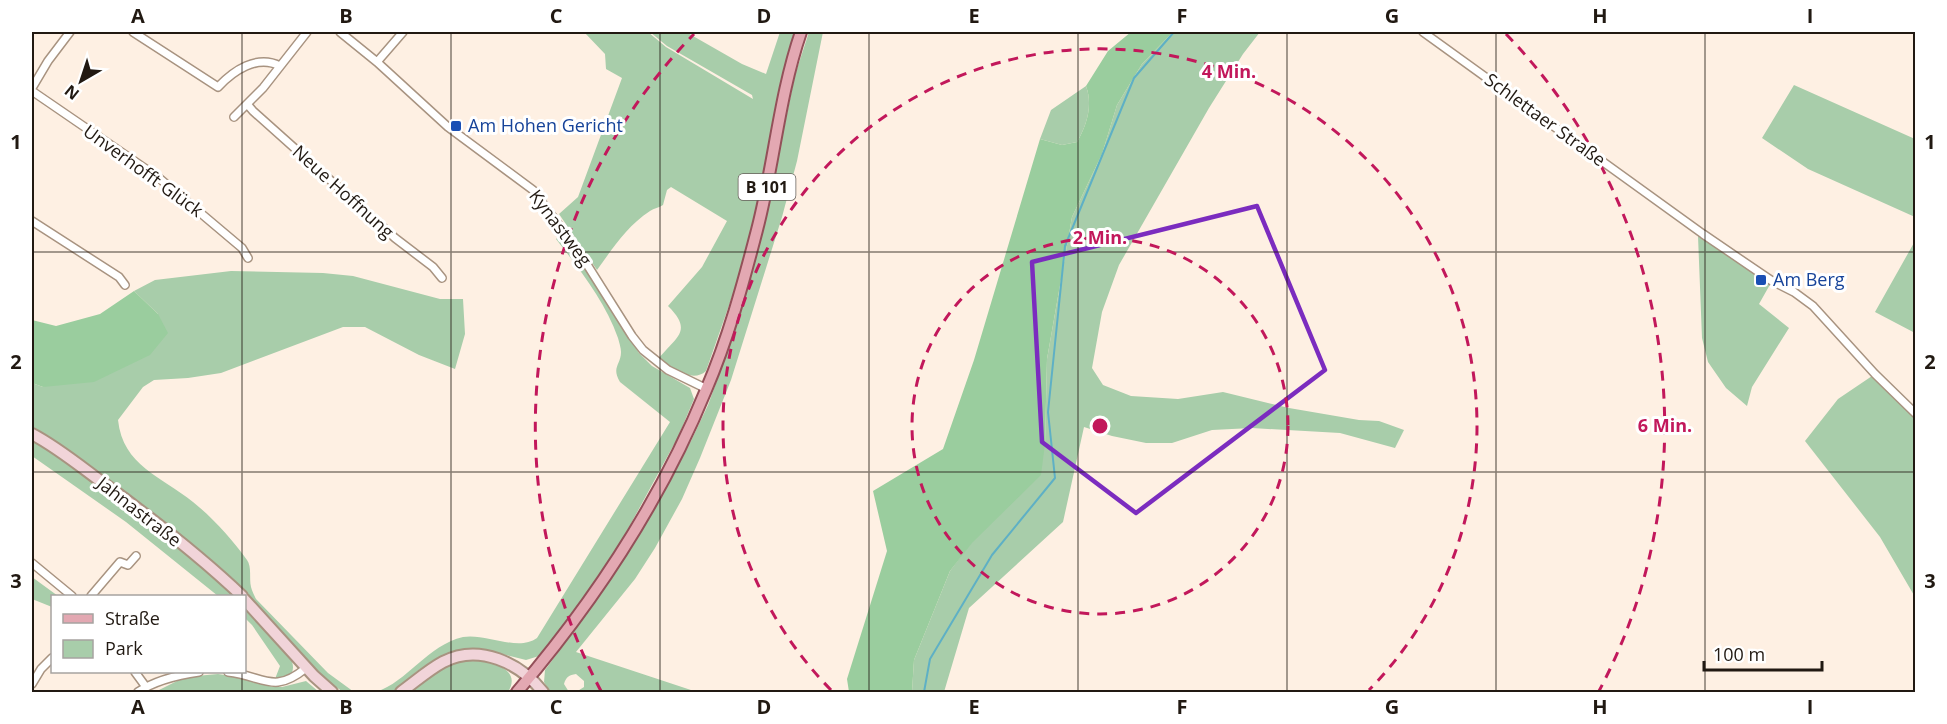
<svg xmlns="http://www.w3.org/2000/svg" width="1947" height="724" font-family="'Open Sans',sans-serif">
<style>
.green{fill:#a8cdaa}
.forest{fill:#9acd9e}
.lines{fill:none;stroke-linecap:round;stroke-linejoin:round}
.stream{stroke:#5eb0c5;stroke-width:2}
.street-casing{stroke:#a89380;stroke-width:10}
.secondary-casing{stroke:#a89380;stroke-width:14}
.primary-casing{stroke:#935059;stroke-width:14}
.street{stroke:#fff;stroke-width:7}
.secondary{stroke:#f1d4d9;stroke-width:10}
.primary{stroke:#e3a8b2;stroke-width:10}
.marked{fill:none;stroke:#7b2cbf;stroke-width:4.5;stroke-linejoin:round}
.grid{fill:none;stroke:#211912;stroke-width:1.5;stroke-opacity:0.55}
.ring{fill:none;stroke:#c2185b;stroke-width:3;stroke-dasharray:10 8}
.transit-dot{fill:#1a4fb4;stroke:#fff;stroke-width:2}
.labels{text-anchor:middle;stroke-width:6;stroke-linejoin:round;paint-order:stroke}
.shield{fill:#fff;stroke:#645e59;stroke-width:1.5}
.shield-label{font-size:16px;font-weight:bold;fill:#211912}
.street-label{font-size:18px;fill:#211912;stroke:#fff}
.transit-label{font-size:18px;fill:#164399;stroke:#fff;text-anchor:start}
.centre{fill:#c2185b;stroke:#fff;stroke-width:3}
.ring-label{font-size:18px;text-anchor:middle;font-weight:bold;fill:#c2185b;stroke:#fff;stroke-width:6;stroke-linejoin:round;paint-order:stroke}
.neatline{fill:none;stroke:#211912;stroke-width:2}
.grid-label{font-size:20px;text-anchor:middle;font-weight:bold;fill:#211912}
</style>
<rect width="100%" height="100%" fill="#fef0e3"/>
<path class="green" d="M584,32h64l18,15 87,52 -1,-4 -85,-49 -17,-14h36l56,32 24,10 14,-42h14l-6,22 -26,129 -22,91 -34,97c-14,13 -35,-4 -47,-13 18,-22 34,-27 9,-52l34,-39 25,-46 -56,-34 -4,3 -4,15c-4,3 -9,3 -13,6 -24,16 -37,37 -53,59l-38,-56 19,-17 44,-119 -16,-9 -1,-15z
M809,32h14l-26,129 -15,56 -51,163 -31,78 -18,41 -27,49 -20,31 -59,73 121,40h-121l8,-5v-6l-8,-7c-7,1 -10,3 -12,10l5,8h-19l-6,-10 1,-12 46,-62 40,-63 41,-67 19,-37 17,-36 11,-30 30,-98 23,-91 23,-111z
M1173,32h87l-17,22 -34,54 -90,157 -17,47 -10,56 11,17 28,11 47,3 45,-7 66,16 70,12 20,1 25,9 -9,18 -55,-15 -88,-5 -40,2 -40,13h-26l-34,-7 -28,-9 -21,95 -94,86 -25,84h-32l2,-32 36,-89 95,-127 2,-85 25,-142 30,-63 15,-49 25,-41z
M1794,85l121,54v78l-107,-48 -46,-31z
M1086,86c7,19 1,39 -9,56l-15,3 -22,-6 11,-29z
M561,235l42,61 36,57 13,13 38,22 4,11 -16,38 -56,103 -41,61 -42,55 -13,4 -44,-11h-19l-20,7 -22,15 -1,-2 -18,15 1,2 -11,6h-16c31,-10 52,-47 87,-55 23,-4 55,15 74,1l133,-216 -50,-40c-9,-15 1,-17 1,-30 0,-4 -2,-10 -3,-14 -13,-37 -38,-68 -62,-99z
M1698,236l74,45 -13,23 30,24 -37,59 -5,19 -21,-18 -18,-26 -6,-24z
M1915,241l1,92h-1l-40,-21z
M231,271l92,2 30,3 87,23h23l2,35 -10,35 -36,-14 -54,-28h-22l-122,46 -33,5 -34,2 -11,7 -25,33c5,46 43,56 75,82 20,16 39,37 54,58 5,7 2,18 4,27 1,4 3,8 5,12l72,74 26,19h-11l-18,-13 -72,-78 -43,-39 -178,-133v-46l11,4 115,-73 -24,-23 21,-11z
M1875,374l40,40v183l-35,-60 -75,-96 33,-42z
M32,439l12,7 114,84 78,66h-18l-92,-74 -94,-66z
M32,577l26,19h-6v11l-20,-8z
M244,605l47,54c6,14 -2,20 -16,20l5,-13 -28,-41 -7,-7z
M472,659c17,2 51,9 36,33h-100c20,-16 38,-31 64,-33z
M218,674l20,3v1l35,9h9l24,-6 13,11h-164l30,-15z"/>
<path class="forest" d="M1131,32h42l-31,32 -25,41 -15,49 -30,63 -25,142 -2,85 -4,31 -69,68 -22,28 -36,89 -2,32h-63l-2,-13 40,-128 -14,-60 70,-42 31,-89 66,-221 22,6 15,-3c10,-17 16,-37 9,-56l22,-35z
M134,291l24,23 10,19 -18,22 -56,27 -51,5 -11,-4v-63l24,6 44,-12z"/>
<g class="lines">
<path class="stream" d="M924,692l6,-33 62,-104 63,-77 -7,-66 17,-166 69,-168 40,-46"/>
<defs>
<path id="street" d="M133,32l85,55c15,-16 39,-33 62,-21
M340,32l37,30 71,65 85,63 48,65 51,81 11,14 25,20 39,19
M1423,32l280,202 69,47 22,11 19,14 62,68 41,40
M377,62l26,-30
M32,88l16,-27 22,-29
M32,91l127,87 83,70 6,10
M247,104l6,7 142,127 38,29 9,11
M234,117l29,-29 44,-56
M32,221l87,56 6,8
M32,563l40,33
M91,596l29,-34 8,3 8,-9
M135,672l11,15
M228,672c36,4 45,23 78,-4
M32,684l9,-15 11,-11
M138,692c18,-12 40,-17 61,-20"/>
<path id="secondary" d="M32,434c25,13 48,32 71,49 48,35 96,72 139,113
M244,599l70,77 18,16
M401,692c14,-10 27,-22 42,-30 36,-19 77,1 100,30"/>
<path id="primary" d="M517,692c77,-90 144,-192 189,-302 22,-51 37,-106 51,-160 17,-65 22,-134 44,-198"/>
</defs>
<use href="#street" class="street-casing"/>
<use href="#secondary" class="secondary-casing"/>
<use href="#primary" class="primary-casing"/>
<use href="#street" class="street"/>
<use href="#secondary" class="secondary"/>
<use href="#primary" class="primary"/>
</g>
<path class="marked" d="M1257,206l68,164 -189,143 -94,-71 -10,-180z"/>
<path class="grid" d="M242,32v564M451,32v660M660,32v660M869,32v660M1078,32v660M1287,32v660M1496,32v660M1705,32v660M32,252h1884M32,472h1884M242,672v20"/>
<g class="ring">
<circle cx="1100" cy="426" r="188"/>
<path d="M831 690A377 377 0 1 1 1369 690"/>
<path d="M601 691A565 565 0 0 1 694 34M1506 34A565 565 0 0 1 1599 691"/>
</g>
<g class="transit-dot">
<rect x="450" y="120" width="12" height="12" rx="3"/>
<rect x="1755" y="274" width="12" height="12" rx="3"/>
</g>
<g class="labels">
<rect class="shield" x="738.5" y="174" width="57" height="26" rx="4.5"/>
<g class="shield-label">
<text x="767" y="193">B 101</text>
</g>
<g class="street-label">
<text transform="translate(1545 120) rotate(36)" y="6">Schlettaer Straße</text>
<text transform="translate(143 171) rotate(36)" y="6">Unverhofft Glück</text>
<text transform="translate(343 192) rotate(42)" y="6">Neue Hoffnung</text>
<text transform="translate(560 228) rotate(53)" y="6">Kynastweg</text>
<text transform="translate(139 512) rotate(38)" y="6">Jahnastraße</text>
</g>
<g class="transit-label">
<text x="468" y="132">Am Hohen Gericht</text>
<text x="1773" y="286">Am Berg</text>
</g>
</g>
<circle cx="1100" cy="426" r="9" class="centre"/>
<g class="ring-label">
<text x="1229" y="78">4 Min.</text>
<text x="1100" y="244">2 Min.</text>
<text x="1665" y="432">6 Min.</text>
</g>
<rect width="1947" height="724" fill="none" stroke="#ffffff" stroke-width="66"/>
<rect x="51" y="595" width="195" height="78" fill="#ffffff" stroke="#a6a3a0" stroke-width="1.5"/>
<rect x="63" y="614" width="30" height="9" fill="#e3a8b2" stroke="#a6a3a0" stroke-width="1.5"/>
<text x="105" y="625" font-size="18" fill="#211912">Straße</text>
<rect x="63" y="640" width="30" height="18" fill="#a8cdaa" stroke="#a6a3a0" stroke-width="1.5"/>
<text x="105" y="655" font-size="18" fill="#211912">Park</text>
<g transform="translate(81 81) rotate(219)" stroke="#ffffff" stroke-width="4.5" paint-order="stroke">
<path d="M0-4.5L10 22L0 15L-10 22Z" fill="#211912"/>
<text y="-9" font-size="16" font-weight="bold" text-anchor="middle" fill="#211912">N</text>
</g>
<path d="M1704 661v9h118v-9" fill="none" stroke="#211912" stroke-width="3"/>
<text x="1713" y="661" font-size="18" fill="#211912" stroke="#ffffff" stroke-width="4.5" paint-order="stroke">100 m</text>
<rect x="33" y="33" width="1881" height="658" class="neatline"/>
<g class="grid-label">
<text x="138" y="23">A</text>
<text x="346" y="23">B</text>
<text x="556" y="23">C</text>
<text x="764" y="23">D</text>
<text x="974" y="23">E</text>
<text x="1182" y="23">F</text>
<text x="1392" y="23">G</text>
<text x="1600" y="23">H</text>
<text x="1810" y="23">I</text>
<text x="16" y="149">1</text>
<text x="1930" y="149">1</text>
<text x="16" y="369">2</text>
<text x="1930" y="369">2</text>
<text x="16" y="588">3</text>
<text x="1930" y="588">3</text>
<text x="138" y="714">A</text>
<text x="346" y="714">B</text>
<text x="556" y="714">C</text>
<text x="764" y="714">D</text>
<text x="974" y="714">E</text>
<text x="1182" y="714">F</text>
<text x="1392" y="714">G</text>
<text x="1600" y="714">H</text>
<text x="1810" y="714">I</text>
</g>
</svg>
